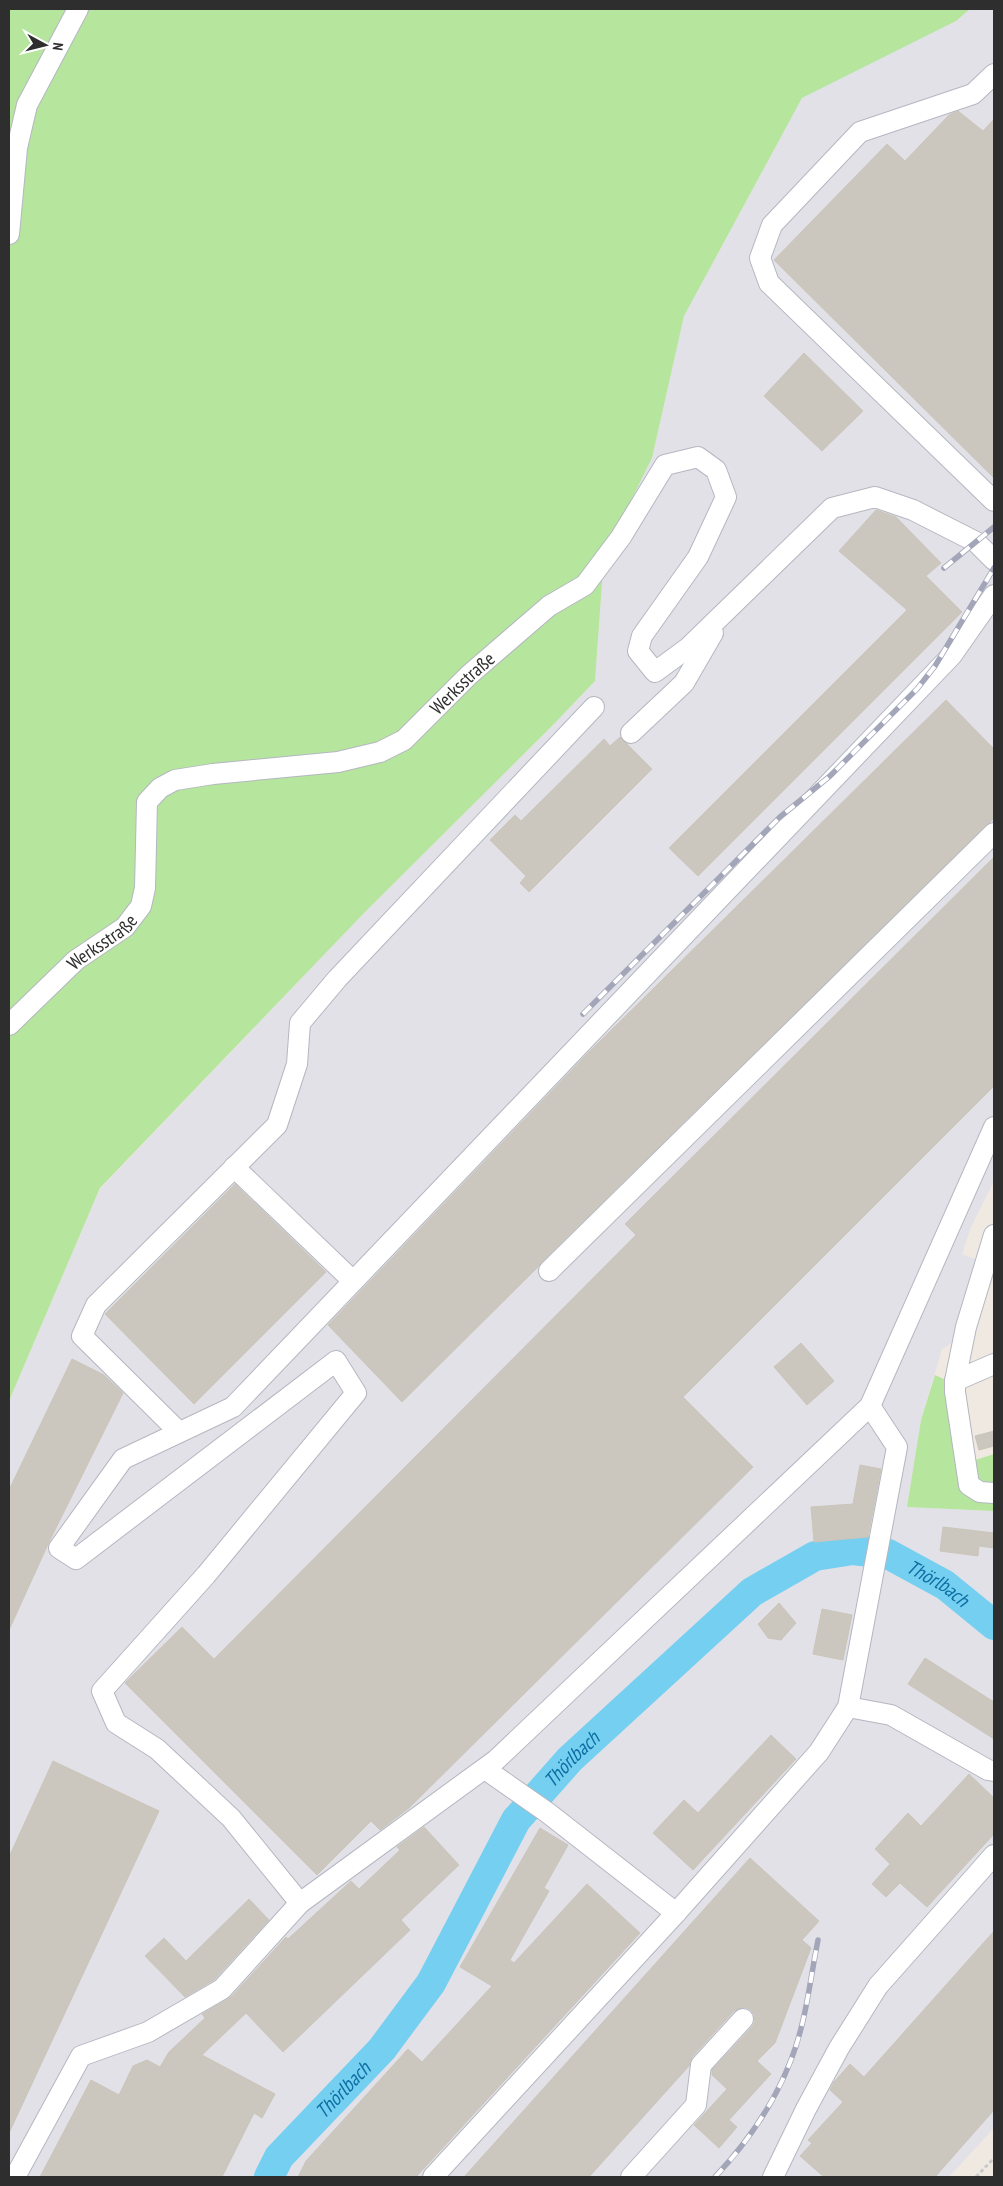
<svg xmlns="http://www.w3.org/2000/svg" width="1003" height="2186" font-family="'PT Sans Narrow',sans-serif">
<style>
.industrial{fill:#e3e1e8}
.green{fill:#b6e59e}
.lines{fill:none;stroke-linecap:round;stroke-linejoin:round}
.river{stroke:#75cff0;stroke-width:30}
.building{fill:#cbc7bf;stroke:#cbc5ba}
.minor-casing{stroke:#b4b7c1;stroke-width:22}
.path{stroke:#c9c9c9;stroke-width:3;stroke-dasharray:4 2.5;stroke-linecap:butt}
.minor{stroke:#fff;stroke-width:20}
.rail-casing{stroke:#a3a6b8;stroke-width:5.5}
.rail{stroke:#fff;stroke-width:4;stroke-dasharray:11;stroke-linecap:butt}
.labels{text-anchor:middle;stroke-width:5;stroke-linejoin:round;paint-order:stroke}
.street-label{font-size:19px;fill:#2e2e2e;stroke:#fff}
.water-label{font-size:20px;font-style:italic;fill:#0d6fa3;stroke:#fff}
</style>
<rect width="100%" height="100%" fill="#efe9e1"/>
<path class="industrial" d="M970,9h24v1172l-23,46 -9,27 16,6 -22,80 -14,9 -21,71 -14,87 87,4v617l-45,49h-940v-776l91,-212 266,-278 185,-184 44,-46 9,-126 48,-97 32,-142 118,-218 154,-77z"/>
<path class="green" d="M9,9h961l-14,12 -154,77 -118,218 -32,142 -48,97 -9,126 -44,46 -185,184 -266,277 -91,213z
M935,1375l13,6 21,81 25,-8v57l-87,-4 14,-87z"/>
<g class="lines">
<path class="river" id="s1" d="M269,2177l10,-20 103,-108 49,-66 85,-163 54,-61 182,-167 63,-36 38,-6 35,4 57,31 49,40"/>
</g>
<path class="building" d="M958,111l25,20 11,-12v359l-220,-218 113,-116 18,17 44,-46z
M804,353l59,58 -41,40 -58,-55z
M876,510l20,7 45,46 -15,13 36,36 -264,264 -29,-28 238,-238 -68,-59z
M946,700l48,49v69l-453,445 -4,5 -135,134 -74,-77 259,-271z
M620,737l32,32 -123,123 -9,-9 6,-7 -36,-36 25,-25 6,6 83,-82 6,7z
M994,857v229l-311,311 70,70 -344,341 -29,22 -9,-9 -54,54 -192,-192 57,-56 32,32 422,-424 -11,-11z
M235,1184l91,88 -132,132 -89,-90z
M801,1343l33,38 -27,24 -33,-38z
M72,1359l32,16 19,18 -74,149 -40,88v-140z
M994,1431v15l-15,4 -4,-14z
M860,1465l21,4 -13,68 -54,5 -3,-35 42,-3z
M943,1527l51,6v15l-15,-2 -1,10 -38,-5z
M779,1603l17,20 -15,17 -13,-2 -10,-14z
M822,1609l30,6 -9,45 -30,-6z
M925,1658l69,44v37l-86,-55z
M771,1735l25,24 -103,111 -40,-37 31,-33 14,13z
M53,1761l106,50 -150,322v-276z
M969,1774l25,24v36l-67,73 -27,-24 -14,14 -14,-13 18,-20 -15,-15 33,-36 13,13z
M424,1827l35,38 -58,55 9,10 -127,122 -37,-39 -44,42 73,39 -13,24 -8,-5 -32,64h-182l51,-97 28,15 14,-29 14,-6 13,7 9,-15 36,-34 -3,-4 29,-17 55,-60 2,2 63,-58 8,8 41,-39 -3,-3z
M540,1828l28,17 -24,43 5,3 -39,69 4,3 73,-79 53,49 -224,244h-118l8,-16 102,-112 14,13 70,-76 -32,-19z
M750,1858l69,63 -17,19 9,8 -36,95 -18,18 14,13 -42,46 8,7 -18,21 -25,-23 33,-36 -15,-14v-5l40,-43 3,-6 -1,-6 -3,-5 -6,-3 -11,4 -42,46 -3,9 -100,111h-125z
M249,1899l20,21 -55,60 -29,17 -40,-41 19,-18 22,23z
M994,1931v179l-59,67h-111l-24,-21 12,-13 -4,-3 35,-38 -13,-12 4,-8 16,-18 14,13z"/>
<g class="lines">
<defs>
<g id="minor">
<path d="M994,74l-21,20 -113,38 -88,93 -12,33 9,25 225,218"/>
<path d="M9,234l8,-86 10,-43 51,-96"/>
<path d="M631,733l53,-50 29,-50"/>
<path id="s2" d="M9,1025l67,-65 49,-33 16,-21 4,-18 2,-86 13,-14 15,-8 38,-6 125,-12 42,-10 24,-12 65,-65 80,-69 36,-21 36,-48 44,-72 33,-8 18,13 10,27 -28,60 -56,79 -4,15 17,21 34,-25 143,-139 43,-11 38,13 63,32 18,18"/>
<path d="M234,1167l119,114"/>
<path d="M994,1235l-28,92 -11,54 39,-17"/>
<path d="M549,1271l445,-438"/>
<path d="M955,1381v11l14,93 11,7 14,1"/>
<path d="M179,1432l-97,-96 14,-31 181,-180 20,-61 3,-41 37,-44 257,-272"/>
<path d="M848,1707l43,8 97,55 6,1"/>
<path d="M485,1769l63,44 128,100"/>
<path d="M300,1903l196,-143 374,-354 124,-279"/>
<path d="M15,2177l66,-121 67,-24 74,-43 78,-86 -69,-85 -74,-69 -41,-26 -14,-32 104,-116 150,-182 -20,-32 -260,198 -17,-11 64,-89 110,-52 719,-752 42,-60"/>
<path d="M433,2177l243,-264 143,-161 29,-45 49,-260 -27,-41"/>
<path d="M631,2177l65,-72 5,-40 42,-46"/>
<path d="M773,2177l33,-68 33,-61 39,-62 116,-131"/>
</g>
</defs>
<use href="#minor" class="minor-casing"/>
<path class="path" d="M976,2177l18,-19"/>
<use href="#minor" class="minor"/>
<defs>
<path id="rail" d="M944,568l50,-41
M583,1014l197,-197 50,-41 87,-87 18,-23 59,-98
M715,2177c32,-34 59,-73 76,-117 15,-38 19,-80 27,-120"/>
</defs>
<use href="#rail" class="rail-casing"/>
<use href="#rail" class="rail"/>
</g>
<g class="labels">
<g class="street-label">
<text dy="7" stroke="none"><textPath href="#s2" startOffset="635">Werksstraße</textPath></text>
<text dy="7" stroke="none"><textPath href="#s2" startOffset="125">Werksstraße</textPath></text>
</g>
<g class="water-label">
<text dy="7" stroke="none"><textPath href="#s1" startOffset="970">Thörlbach</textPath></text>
<text dy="7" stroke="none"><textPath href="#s1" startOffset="520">Thörlbach</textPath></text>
<text dy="7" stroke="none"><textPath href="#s1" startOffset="115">Thörlbach</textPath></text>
</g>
</g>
<rect width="1003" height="2186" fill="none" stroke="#2e2e2e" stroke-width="20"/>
<g transform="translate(45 45) rotate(97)" stroke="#ffffff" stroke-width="4" paint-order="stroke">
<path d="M0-4L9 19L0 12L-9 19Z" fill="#2e2e2e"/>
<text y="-8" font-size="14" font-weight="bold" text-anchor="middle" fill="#2e2e2e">N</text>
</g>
</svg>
